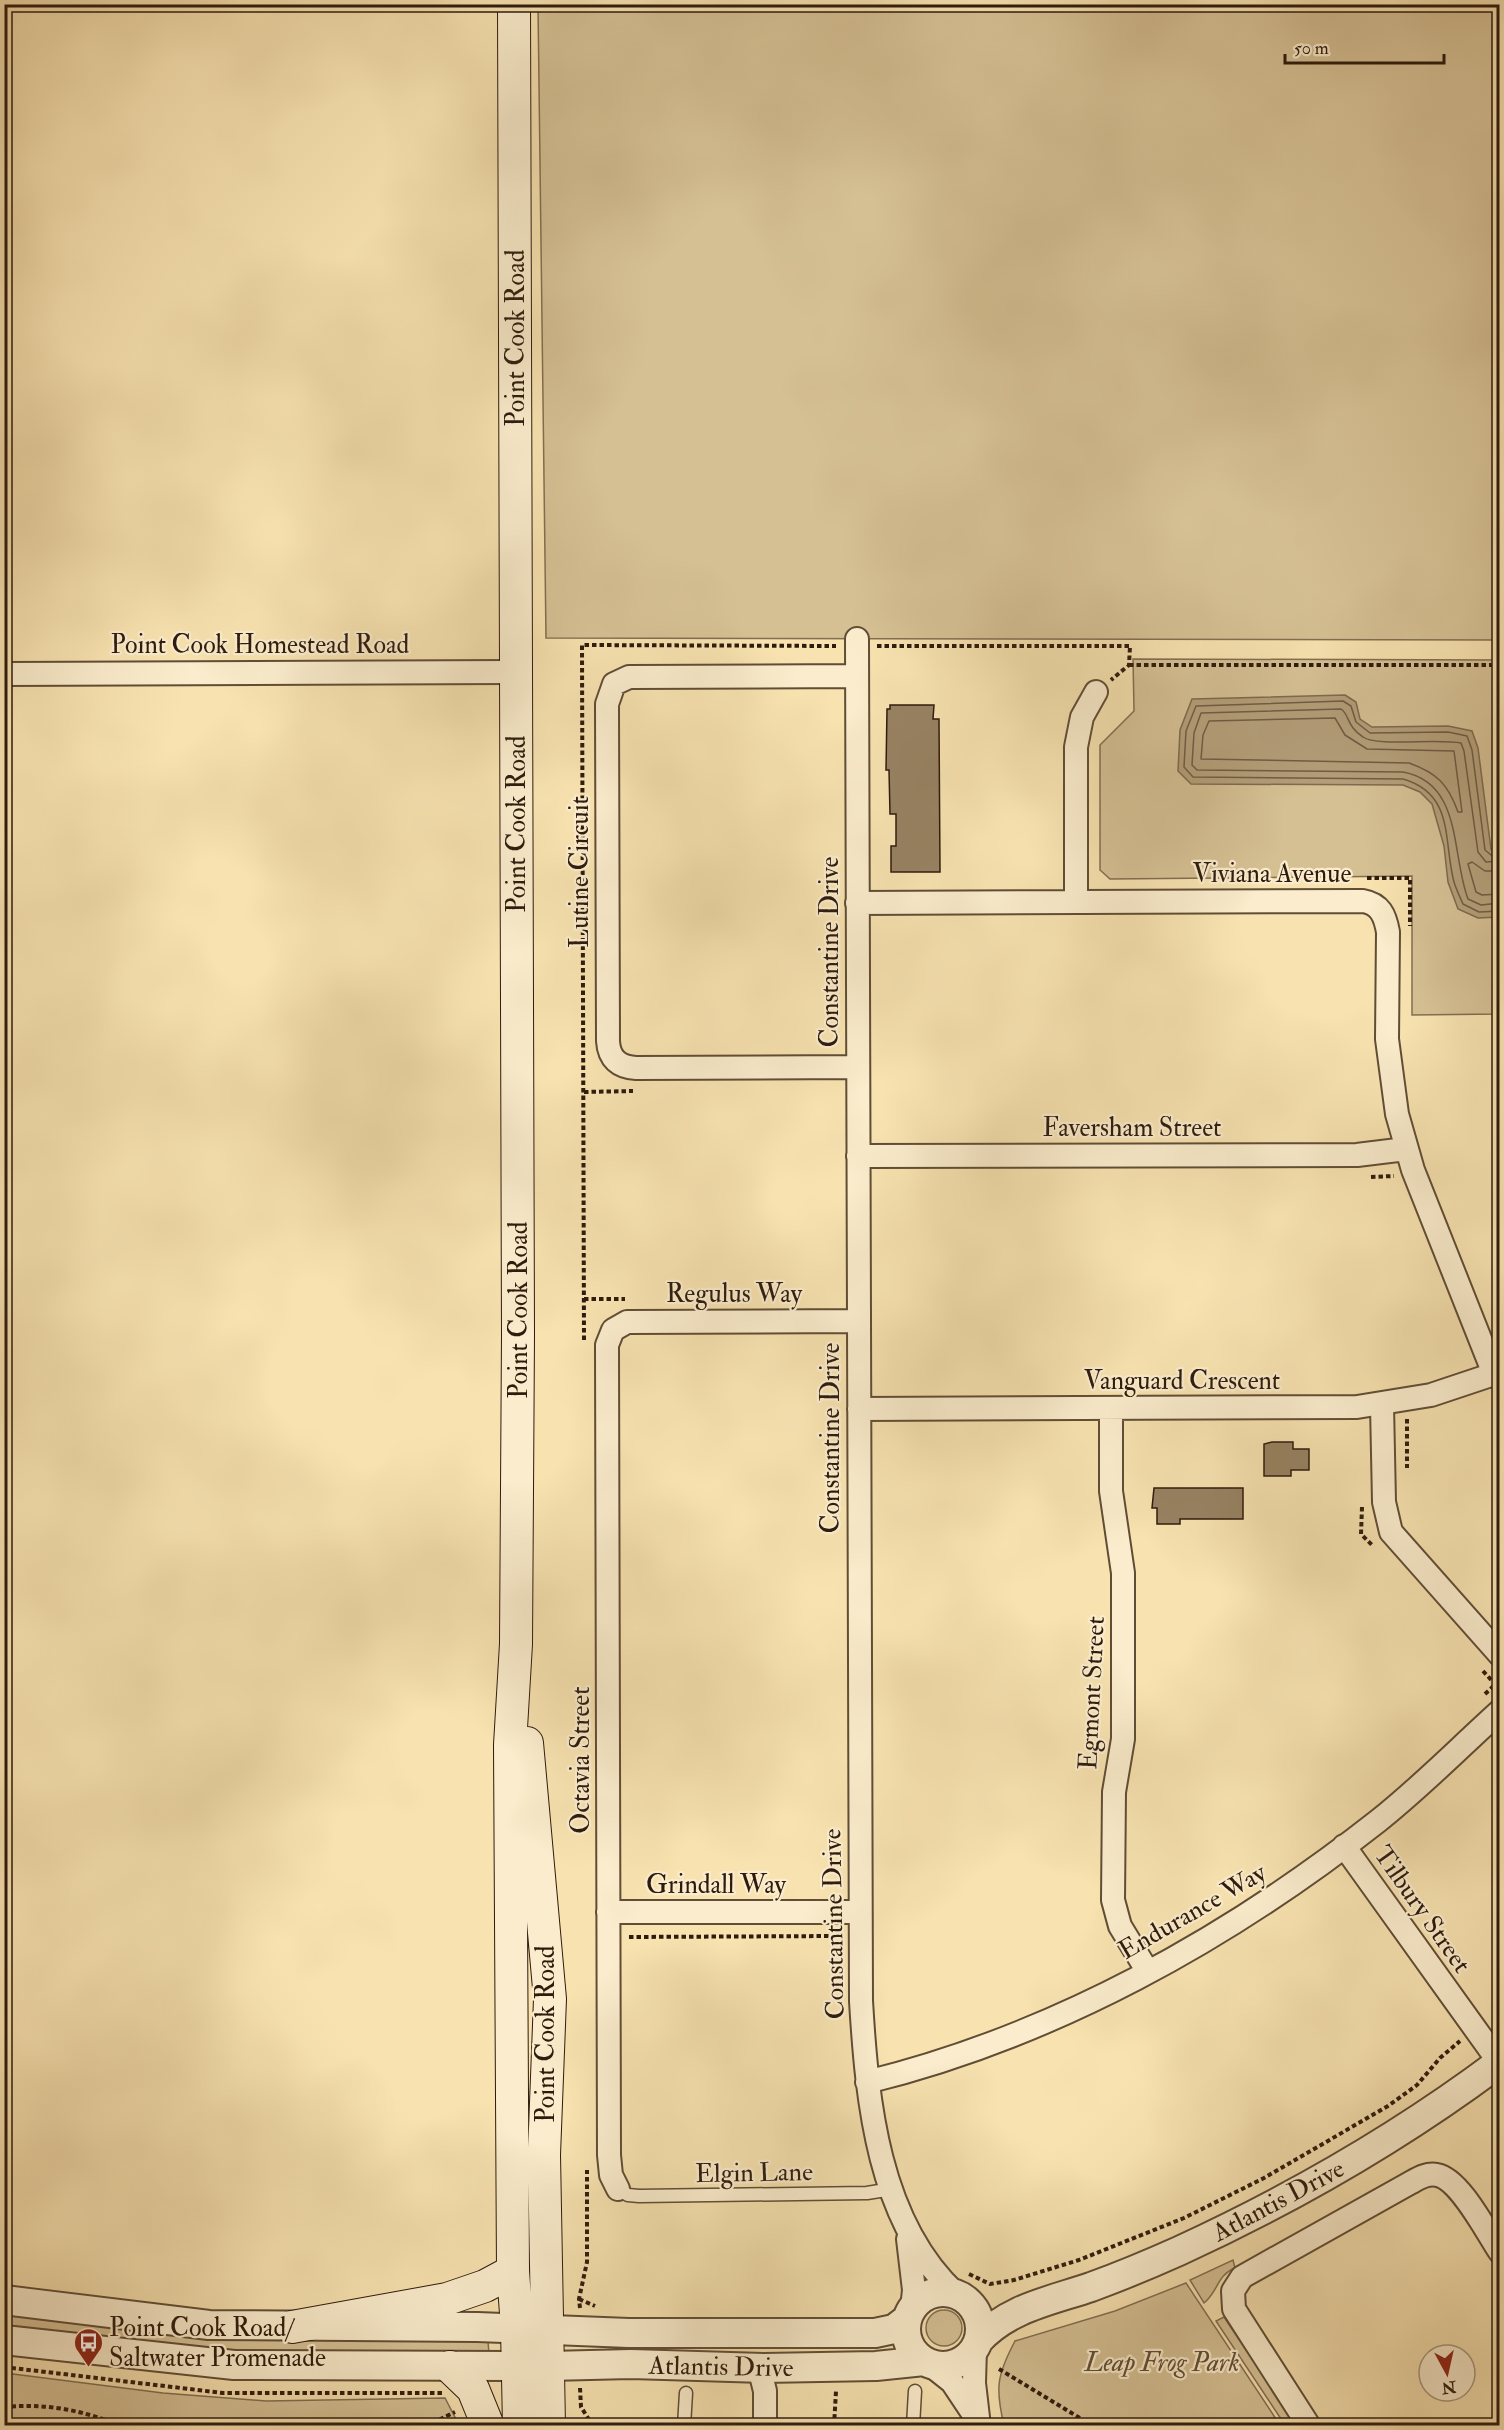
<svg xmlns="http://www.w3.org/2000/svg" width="1504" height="2430" font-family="'IM FELL Double Pica',serif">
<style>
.green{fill:#d5c094;stroke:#826e51;stroke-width:1.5}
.water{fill:#b39e79;stroke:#7e6a4e;stroke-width:1.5}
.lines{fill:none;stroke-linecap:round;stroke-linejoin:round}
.shore{stroke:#705c44;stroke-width:1.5}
.building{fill:#978262;stroke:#2e1b0e;stroke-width:1.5}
.service-casing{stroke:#604d36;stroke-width:15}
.minor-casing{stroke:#604d36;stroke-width:26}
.tertiary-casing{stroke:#604d36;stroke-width:32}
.secondary-casing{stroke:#2e1b0e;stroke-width:34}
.path{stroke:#2e1b0e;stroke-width:4;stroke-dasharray:4.5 3;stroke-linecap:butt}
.service{stroke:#faeccc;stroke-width:12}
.minor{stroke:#faeccc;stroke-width:22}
.tertiary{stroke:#faeccc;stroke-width:28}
.secondary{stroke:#faeccc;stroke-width:32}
.labels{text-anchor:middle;stroke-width:4.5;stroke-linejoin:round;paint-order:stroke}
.street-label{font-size:26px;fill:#2e1b0e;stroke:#faeccc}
.poi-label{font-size:26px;fill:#2e1b0e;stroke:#faeccc;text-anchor:start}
.park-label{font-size:26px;font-style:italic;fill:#604d36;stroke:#faeccc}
</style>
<rect width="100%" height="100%" fill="#f7e2b0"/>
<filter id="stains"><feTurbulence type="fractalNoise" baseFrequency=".00333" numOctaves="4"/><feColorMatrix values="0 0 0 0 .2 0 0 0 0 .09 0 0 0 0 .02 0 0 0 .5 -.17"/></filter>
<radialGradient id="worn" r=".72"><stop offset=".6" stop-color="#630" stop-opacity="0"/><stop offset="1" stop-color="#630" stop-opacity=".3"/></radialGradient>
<path class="green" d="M538,5h961v635l-953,-2z
M1133,659l366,1v354l-87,1v-139l-302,3 -10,-9v-125l34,-34z
M1233,2260l2,8c-18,7 -17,24 -31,35l-14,-23z
M1186,2283l94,142h-276c-9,-37 -7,-50 11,-84l100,-30z
M926 2328a18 18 0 1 1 36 0a18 18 0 1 1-36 0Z
M5,2310l483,31 1,13 -207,2 -277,-28z
M1224,2317l72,108h-11l-69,-104z
M5,2373l158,20 103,8 179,-3 14,27h-454z"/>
<path class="water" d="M1345,695l11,7 4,17 12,8 76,-1 24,5 6,17 13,101 8,-3v71l-21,1 -20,-9 -10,-27 -4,-36 -12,-42 -12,-12 -17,-7 -212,-1 -13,-13 2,-41 12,-31z"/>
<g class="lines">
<path class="shore" d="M1335,718l10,17 22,14 87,2 8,61h-4c-10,-28 -21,-39 -49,-49l-208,-4 2,-24 6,-14z
M1500,853l-9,2 -6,-5 -13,-100 -5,-14 -19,-4 -78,1 -14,-11 -5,-16 -8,-5 -147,5 -10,25 -2,36 9,10 210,2c52,15 40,62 51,103 2,7 6,15 9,22l16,8 21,-1
M1500,861l-14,1 -8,-10 -14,-101 -3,-8c-23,-5 -84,4 -98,-6 -17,-11 -13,-22 -22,-28l-140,4 -7,20 -2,32 5,5 206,2c60,11 48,83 65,127l13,6 19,-2
M1500,871h-15l-13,-9 -4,2 8,28 6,3 18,-1"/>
</g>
<path class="building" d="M890,705h44l-1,14h6l1,153h-49v-26h5v-32h-6l-1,-44h-3l1,-61h3z
M1272,1442h21v7h16v21h-18v6h-27v-32z
M1154,1488h89v31h-63v5h-23v-16h-5z"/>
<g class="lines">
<defs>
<path id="service" d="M618,2189l10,6 11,1 228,-3 25,-4
M684,2426l2,-33
M913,2426l2,-35"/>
<path id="minor" d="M857,639l4,1362c6,100 17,221 95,293
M4,674l512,-2
M857,676l-228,1 -15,7 -7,20 1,337c1,18 11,26 28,27l221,-1
M1076,902v-155l6,-30 14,-25
M857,903l506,-2c17,3 22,14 25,31l-1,107 10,75 16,56 81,204
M858,1156l499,-1 49,-6
M1382,1405l2,97 7,30 109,123
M1111,1408v83l12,82v166l-9,53 -1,108 7,26 28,46
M859,1409l498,-2 74,-12 69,-23
M1344,1846l155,216
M608,1912h252
M867,2082c187,-46 361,-143 511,-261 43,-34 81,-73 122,-110
M618,2189l-7,-14 -2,-20 -2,-810 6,-15 14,-8 231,-1
M908,2239l6,51 -2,19
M975,2348l-1,35 5,43
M928,2363l24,19 24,36
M759,2367l6,24v35
M1309,2426l-75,-117 -1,-18 9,-14 168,-94c9,-5 17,-10 27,-8 23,4 50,58 63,77"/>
<path id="tertiary" d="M906 2329a37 37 0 1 1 74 0a37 37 0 1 1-74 0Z
M4,2300l205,25 268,2 152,6h246l19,-4 13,-10
M4,2340l230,25 315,1 82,-2 133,4 112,-2 48,-5
M978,2341c30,-33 72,-40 113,-54 30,-11 59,-23 88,-36 113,-52 221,-114 321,-189"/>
<path id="secondary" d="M514,4l4,1331 -2,309 -6,101 3,526 4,57 2,98
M527,1743l23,256 -6,156 5,271
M292,2327l155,-28 38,-13 28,-15
M450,2367l23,22 15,37"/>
</defs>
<use href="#service" class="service-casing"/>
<use href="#minor" class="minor-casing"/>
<use href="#tertiary" class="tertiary-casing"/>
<use href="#secondary" class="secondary-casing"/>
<path class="path" d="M877,646h253l-1,19 -18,15
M1129,665h371
M1367,878h43v48
M584,1092l49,-1
M1371,1177l23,-1
M584,1299h41
M584,1340l-2,-695 254,1
M1407,1419v49
M1362,1507l-1,27 12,12
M1483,1671l12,13
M1485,1694l15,-14
M629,1937l209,-1
M969,2274l21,10 24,-4 65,-20 105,-42 80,-40 124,-72 29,-21 23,-27 20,-17
M579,2299l16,7
M580,2308l-1,-9 8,-37v-92
M4,2367l219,26h219
M999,2369l94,57
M580,2388l1,19 12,19
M4,2407c41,-4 79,3 117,19
M426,2426l29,-14
M834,2426l2,-35"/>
<use href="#service" class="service"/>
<use href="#minor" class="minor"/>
<use href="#tertiary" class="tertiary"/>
<use href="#secondary" class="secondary"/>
</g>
<defs>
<symbol id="bus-pin" viewBox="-11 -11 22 30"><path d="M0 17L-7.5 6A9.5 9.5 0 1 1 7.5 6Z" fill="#8f2418" stroke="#faeccc"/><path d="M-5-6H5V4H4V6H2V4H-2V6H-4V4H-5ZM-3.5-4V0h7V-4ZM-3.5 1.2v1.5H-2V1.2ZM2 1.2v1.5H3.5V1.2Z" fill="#fff"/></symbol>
</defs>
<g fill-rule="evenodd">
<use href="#bus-pin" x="72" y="2326" width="33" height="45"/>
</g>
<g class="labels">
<g class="street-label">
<text transform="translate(515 338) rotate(-90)" y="9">Point Cook Road</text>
<text x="260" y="653">Point Cook Homestead Road</text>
<text transform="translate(516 824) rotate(-90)" y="9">Point Cook Road</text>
<text transform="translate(579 872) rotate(-90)" y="9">Lutine Circuit</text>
<text x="1272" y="882">Viviana Avenue</text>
<text transform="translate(829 952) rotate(-90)" y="9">Constantine Drive</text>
<text x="1132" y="1136">Faversham Street</text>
<text x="734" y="1302">Regulus Way</text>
<text transform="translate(518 1310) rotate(-90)" y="9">Point Cook Road</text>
<text x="1182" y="1389">Vanguard Crescent</text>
<text transform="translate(830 1438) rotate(-90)" y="9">Constantine Drive</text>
<text transform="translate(1091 1693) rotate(-87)" y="9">Egmont Street</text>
<text transform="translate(580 1760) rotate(-90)" y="9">Octavia Street</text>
<text x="716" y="1893">Grindall Way</text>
<text transform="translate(1423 1909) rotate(55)" y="9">Tilbury Street</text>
<text transform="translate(1192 1911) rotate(-30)" y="9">Endurance Way</text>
<text transform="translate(833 1924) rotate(-91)" y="9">Constantine Drive</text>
<text transform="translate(545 2034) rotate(-90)" y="9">Point Cook Road</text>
<text transform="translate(754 2172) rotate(-1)" y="9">Elgin Lane</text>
<text transform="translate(1278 2200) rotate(-28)" y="9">Atlantis Drive</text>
<text transform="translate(721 2366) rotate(1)" y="9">Atlantis Drive</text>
</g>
<g class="poi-label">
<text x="109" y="2336">Point Cook Road/<tspan x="109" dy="30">Saltwater Promenade</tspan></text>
</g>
<g class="park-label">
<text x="1162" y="2371">Leap Frog Park</text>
</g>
</g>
<rect width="1504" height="2430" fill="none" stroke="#f7e2b0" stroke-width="24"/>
<rect x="6" y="6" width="1492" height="2418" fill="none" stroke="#2e1b0e" stroke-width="3"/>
<rect x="12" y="12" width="1480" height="2406" fill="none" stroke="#2e1b0e" stroke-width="1.5"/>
<g transform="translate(1447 2373) rotate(172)"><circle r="28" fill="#faeccc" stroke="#a89880" stroke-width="1.5"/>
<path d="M0-4.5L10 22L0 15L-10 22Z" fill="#8f2418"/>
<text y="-9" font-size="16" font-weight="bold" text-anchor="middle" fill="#2e1b0e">N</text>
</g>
<path d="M1285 54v9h159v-9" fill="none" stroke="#2e1b0e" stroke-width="3"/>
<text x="1294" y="54" font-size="18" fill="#2e1b0e" stroke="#faeccc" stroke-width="4.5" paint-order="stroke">50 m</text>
<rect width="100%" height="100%" filter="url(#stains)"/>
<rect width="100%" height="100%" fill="url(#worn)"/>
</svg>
